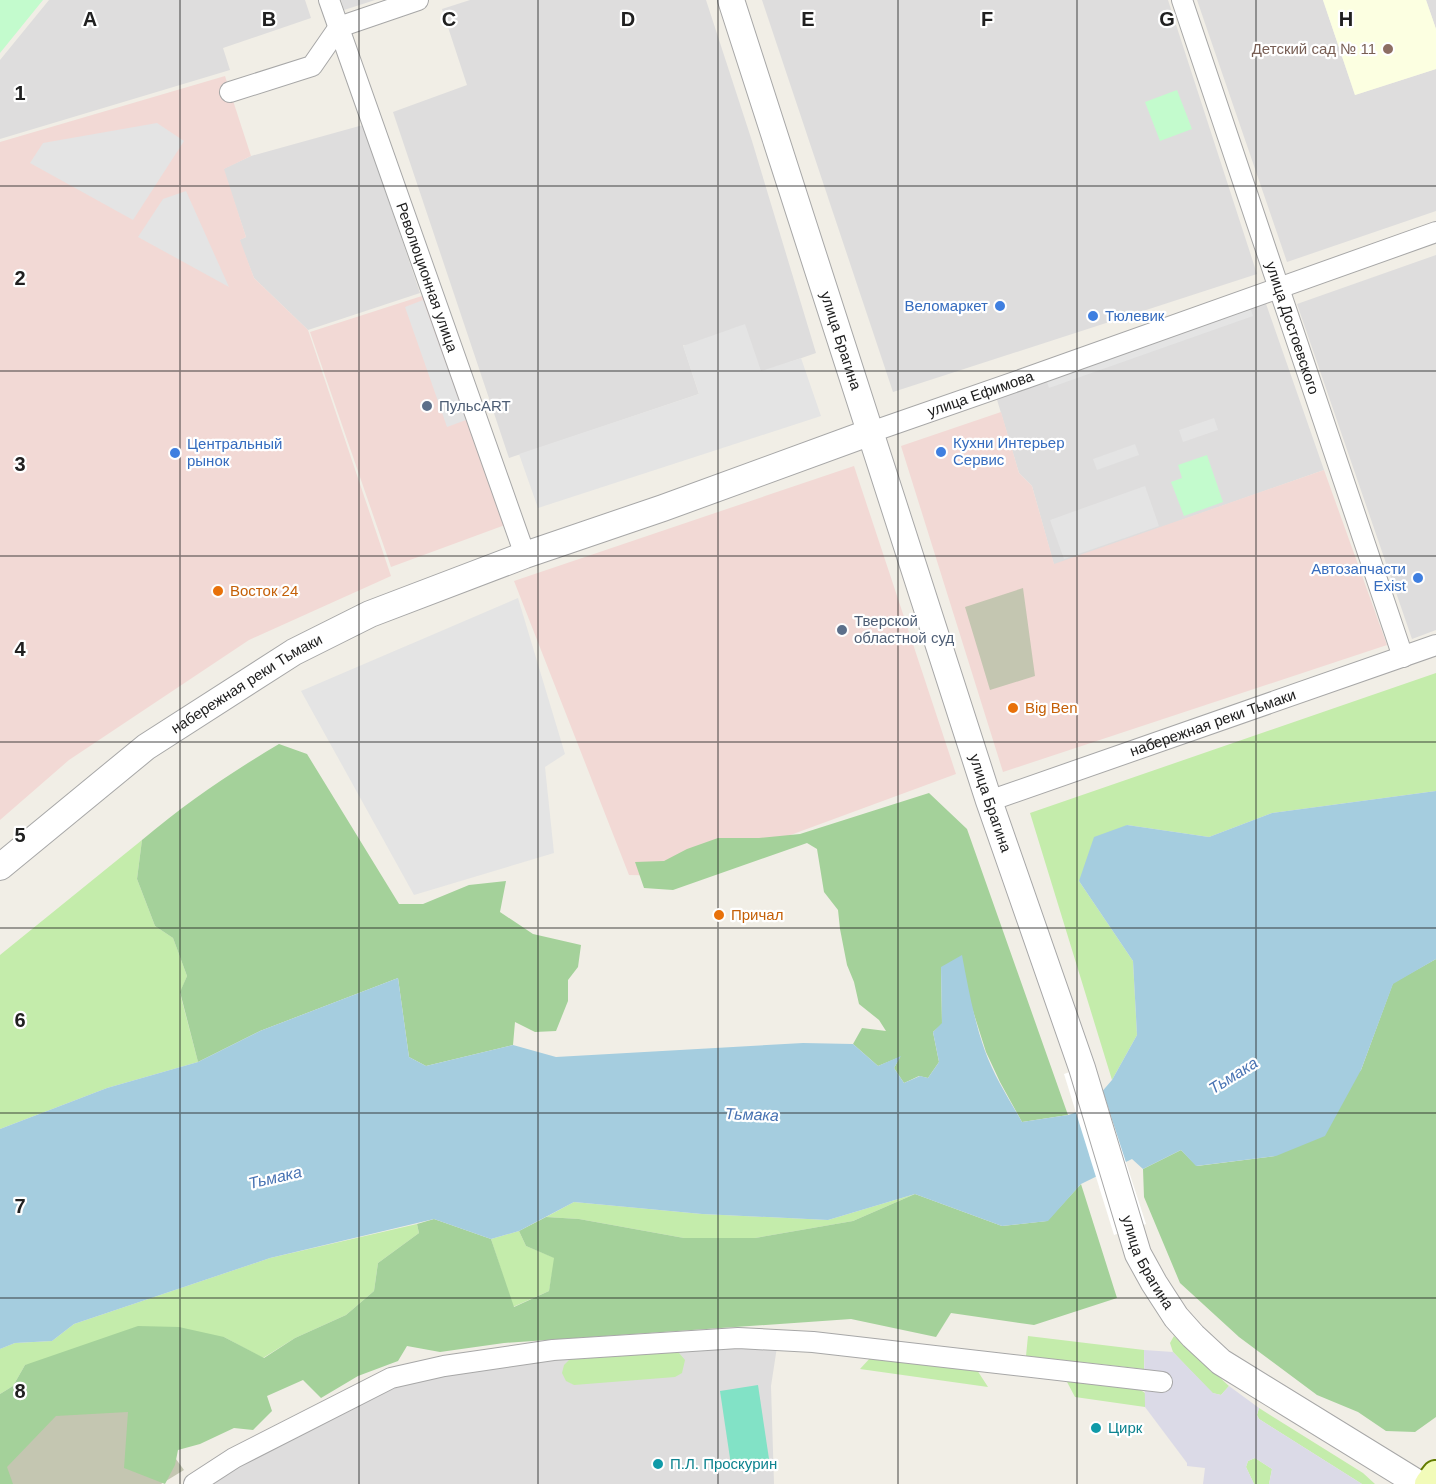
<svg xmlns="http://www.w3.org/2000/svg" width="1436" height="1484" font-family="Helvetica,sans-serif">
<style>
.residential{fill:#dedddd}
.commercial{fill:#f2d9d5}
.education{fill:#fcffe1}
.construction{fill:#c4c6b1}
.grass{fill:#c4ecab}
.forest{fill:#a4d19a}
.park{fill:#c3fbcd}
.pitch{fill:#82e2c6}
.parking{fill:#e4e4e4}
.plaza{fill:#dbdae7}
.water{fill:#a5cddf}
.pier{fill:#fff}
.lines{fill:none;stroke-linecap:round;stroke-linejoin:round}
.minor-casing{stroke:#a7a7a7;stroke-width:22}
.tertiary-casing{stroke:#a7a7a7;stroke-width:28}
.secondary-casing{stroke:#637c01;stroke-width:32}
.minor{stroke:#fff;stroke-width:20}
.tertiary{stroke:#fff;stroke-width:26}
.secondary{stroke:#f2fbb9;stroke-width:28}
.grid{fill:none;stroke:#202020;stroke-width:1.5;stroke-opacity:0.55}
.education-dot{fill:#8d6e63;stroke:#fff;stroke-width:2}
.shop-dot{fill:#3f7fe0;stroke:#fff;stroke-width:2}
.service-dot{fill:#5c6f8a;stroke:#fff;stroke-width:2}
.food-dot{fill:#e8710a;stroke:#fff;stroke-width:2}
.culture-dot{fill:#0f9aa8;stroke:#fff;stroke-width:2}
.labels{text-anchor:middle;stroke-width:4.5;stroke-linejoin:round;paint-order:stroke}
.education-label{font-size:15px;fill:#785e54;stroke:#fff;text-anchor:end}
.street-label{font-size:15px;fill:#202020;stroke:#fff}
.shop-label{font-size:15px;fill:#366cbe;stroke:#fff;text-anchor:start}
.service-label{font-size:15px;fill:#4e5e75;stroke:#fff;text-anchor:start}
.food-label{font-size:15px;fill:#c56008;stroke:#fff;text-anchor:start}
.culture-label{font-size:15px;fill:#0d838f;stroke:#fff;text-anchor:start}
.water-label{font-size:16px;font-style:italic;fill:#4873b3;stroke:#fff}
.grid-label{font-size:20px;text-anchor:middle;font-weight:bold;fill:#202020;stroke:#fff;stroke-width:4.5;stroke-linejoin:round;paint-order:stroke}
</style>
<rect width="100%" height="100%" fill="#f1eee6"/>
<path class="residential" d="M49,0h256l6,18 -88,30 7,22 -230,69v-79z
M341,0h34l-31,10z
M470,0h236l46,141 64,212 -55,19 -78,-27 16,49 -190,64 -116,-346 74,-27 -25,-76z
M762,0h406l89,274 -364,118z
M1197,0h126l32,95 81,-26v142l-149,51z
M1426,0h10v29z
M363,125l57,168 -112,37 -54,-52 -15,-38 7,-3 -23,-68 28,-13z
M1436,255v375l-24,9 -115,-335z
M1264,298l60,172 -270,95 -22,-79 -13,-13 -24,-80z
M777,1347l-6,39 3,98h-578l195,-106 162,-28z"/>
<path class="commercial" d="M225,76l26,80 -27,13 22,68 -6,3 14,38 54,52 83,246 -142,64 -180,120 -69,60v-678z
M425,295l80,230 -114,42 -81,-235z
M1001,412l18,61 13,13 22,78 270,-94 63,175 -384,127 -102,-326z
M854,466l102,308 -277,102 -50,-1 -115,-294z"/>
<path class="education" d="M1323,0h103l10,29v40l-81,26z"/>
<path class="construction" d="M1023,588l12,88 -45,14 -25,-83z
M130,1396l54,74 -23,14h-156l-5,-20 56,-57z"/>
<path class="grass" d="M1436,673v118l-164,22 -63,24 -82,-12 -48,56 54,80 4,74 -25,45 -82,-267z
M142,840l-5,39 18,47 18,12 14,38 -7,17 18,69 -91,26 -107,41v-174z
M915,1194l-62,27 -98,17h-71l-105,-19 -33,-2 28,-15 128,12 126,6z
M417,1224l2,9 -41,30 -4,28 -28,24 -51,23 -32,20 -39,-21 -199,28 -12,21 -13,8v-45l15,-6 37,-2 22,-17 196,-66z
M519,1231l7,15 29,12 -6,33 -36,16 -22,-68z
M1028,1336l116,14v19l-118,-13z
M1174,1336l55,50 -8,9 -9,-2 -39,-41 -3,-9z
M671,1351l8,2 6,7 -3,13 -7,4 -101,8 -8,-4 -4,-8 2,-8 6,-6z
M871,1357l106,13 11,17 -128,-18z
M1066,1380l73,9 6,4v14l-70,-10z
M1259,1408l104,65 12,11h-13l-103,-65 -2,-4z
M1255,1458l17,11 -3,15h-15l-8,-17 2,-6z"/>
<path class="forest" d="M279,744l28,10 92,150h24l46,-19 37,-4 -6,31 33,22 48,11 -3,22 -10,13v21l-12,30 -21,1 -20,-10 -2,23 -87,21 -17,-9 -11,-79 -138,53 -62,31 -18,-70 7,-16 -14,-38 -18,-12 -18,-47 5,-39c44,-37 88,-67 137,-96z
M929,793l38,36 101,286 -46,7 -22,-40 -14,-30 -13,-41 -32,-44 1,57 -9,8 6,30 -11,16 -9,-2 -15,7 -10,-15 6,-11 -22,9 -25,-22 9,-16 24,3 -7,-11 -20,-16 -5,-22 -7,-17 -7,-36 -2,-19 -14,-18 -7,-43 -10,-6 -134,47 -29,-2 -9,-26 29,-1 23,-12 31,-11h41l41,-4z
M1436,959v458l-21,15 -29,-1 -28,-19 -41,-17 -78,-58 -59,-54 -36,-86 -1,-28 38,-19 16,16 78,-10 86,-86 32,-87z
M1081,1184l36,114 -83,27 -83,-12 -15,24 -85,-18 -347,24 -64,9 -33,-6 -9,15 -40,15 -37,22 -18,-18 -36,16 5,15 -19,19 -19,-2 -34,16 -22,6 -3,15 -10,19 -41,-16 4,-56 -72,4 -49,51 6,17h-13v-90l13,-8 12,-21 113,-39 41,1 45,10 40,21 31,-20 51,-23 28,-24 4,-28 41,-30 -2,-9 17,-5 57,20 23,68 35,-16 5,-33 -28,-12 -7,-15 27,-14 33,2 105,19h71l98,-17 62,-27 87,32 45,-5z"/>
<path class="park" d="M0,0h43l-43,53z
M1177,90l15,39 -32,12 -15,-39z
M1207,455l16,47 -39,14 -13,-34 11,-4 -4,-13z"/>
<path class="pitch" d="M758,1385l11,74 -38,6 -11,-74z"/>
<path class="parking" d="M157,123l27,18 -51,79 -103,-57 13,-20z
M186,191l43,96 -91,-50 25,-38z
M423,300l43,120 -19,7 -42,-120z
M1249,304l4,12 -204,72 -4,-12z
M745,324l16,47 40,-13 20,58 -283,92 -19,-54 180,-60 -16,-48z
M1214,418l4,12 -35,12 -4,-12z
M1135,444l4,11 -42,15 -4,-11z
M1145,486l14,40 -95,33 -14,-39z
M518,598l47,156 -20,13 9,86 -140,42 -113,-204z"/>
<path class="plaza" d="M1144,1350l29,2 40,41 8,2 8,-9 30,22 -2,7 2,4 103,65h-93l3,-15 -17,-11 -7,3 -2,6 8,17h-51l2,-16 -18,-2v-3l-42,-56z"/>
<path class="water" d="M1436,791v168l-43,25 -32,86 -36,66 -49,20 -80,10 -15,-16 -38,19 -11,-10 -51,25 -33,37 -46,5 -87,-32 -87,26 -126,-6 -128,-12 -55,29 -28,8 -57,-20 -164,39 -196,66 -22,17 -37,2 -15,6v-220l107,-41 91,-26 62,-31 138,-53 11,79 17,9 87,-21 43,12 247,-14 50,1 25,22 23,-10 -7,12 10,15 16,-7 8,2 11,-16 -6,-30 9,-9 -1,-56 21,-12c6,32 12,65 23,96 9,25 24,48 37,71l46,-7 19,-6 25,-29 25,-45 -4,-74 -54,-80 15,-44 33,-12 82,12 63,-24z"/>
<path class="pier" d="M1094,1064l52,160 -32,11 -50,-161z"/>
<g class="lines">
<defs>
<g id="minor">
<path id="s1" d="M329,0l196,555"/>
<path id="s2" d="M1182,0l221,657"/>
<path d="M230,92l82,-26 27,-39 79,-27"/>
<path id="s3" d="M871,432l155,-54 410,-146"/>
<path id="s4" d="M989,801l447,-156"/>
<path d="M194,1484l40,-26 157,-80 53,-12 109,-16 185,-12 75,4 349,40"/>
</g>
<g id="tertiary">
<path id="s5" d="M731,0l258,801 93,267 56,186 16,29 22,34 17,19 28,26 198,122"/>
<path id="s6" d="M0,867l146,-120 148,-95 76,-38 155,-59 138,-47 208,-76"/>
</g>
<path id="secondary" d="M1429,1484l7,-9"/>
</defs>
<use href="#minor" class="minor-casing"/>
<use href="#tertiary" class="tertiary-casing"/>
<use href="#secondary" class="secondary-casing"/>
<use href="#minor" class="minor"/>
<use href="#tertiary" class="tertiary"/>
<use href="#secondary" class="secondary"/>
</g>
<path class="grid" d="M180,0v1484M359,0v1484M538,0v1484M718,0v1484M898,0v1484M1077,0v1484M1256,0v1484M0,186h1436M0,371h1436M0,556h1436M0,742h1436M0,928h1436M0,1113h1436M0,1298h1436"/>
<circle class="education-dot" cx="1388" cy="49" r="6"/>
<g class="shop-dot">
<circle cx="1000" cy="306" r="6"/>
<circle cx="1093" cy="316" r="6"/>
<circle cx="941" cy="452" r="6"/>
<circle cx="175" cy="453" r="6"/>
<circle cx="1418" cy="578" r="6"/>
</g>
<g class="service-dot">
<circle cx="427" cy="406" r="6"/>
<circle cx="842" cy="630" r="6"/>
</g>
<g class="food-dot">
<circle cx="218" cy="591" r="6"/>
<circle cx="1013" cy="708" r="6"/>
<circle cx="719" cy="915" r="6"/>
</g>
<g class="culture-dot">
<circle cx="1096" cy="1428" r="6"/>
<circle cx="658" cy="1464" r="6"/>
</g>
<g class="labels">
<g class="education-label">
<text x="1376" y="54">Детский сад № 11</text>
</g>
<g class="street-label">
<text dy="5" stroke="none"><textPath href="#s1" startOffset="294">Революционная улица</textPath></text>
<text dy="5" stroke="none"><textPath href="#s2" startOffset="346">улица Достоевского</textPath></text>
<text dy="5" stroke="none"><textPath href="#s5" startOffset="358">улица Брагина</textPath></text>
<text dy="5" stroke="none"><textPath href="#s3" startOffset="116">улица Ефимова</textPath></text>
<text dy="5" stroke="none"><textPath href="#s6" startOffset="308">набережная реки Тьмаки</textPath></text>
<text dy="5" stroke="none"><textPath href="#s4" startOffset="237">набережная реки Тьмаки</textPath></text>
<text dy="5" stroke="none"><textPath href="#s5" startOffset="844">улица Брагина</textPath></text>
<text dy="5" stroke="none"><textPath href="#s5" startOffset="1330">улица Брагина</textPath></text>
</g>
<g class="shop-label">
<text x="988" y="311" text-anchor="end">Веломаркет</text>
<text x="1105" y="321">Тюлевик</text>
<text x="953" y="448">Кухни Интерьер<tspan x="953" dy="17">Сервис</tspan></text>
<text x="187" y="449">Центральный<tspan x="187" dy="17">рынок</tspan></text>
<text x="1406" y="574" text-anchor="end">Автозапчасти<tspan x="1406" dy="17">Exist</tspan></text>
</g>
<g class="service-label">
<text x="439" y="411">ПульсART</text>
<text x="854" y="626">Тверской<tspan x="854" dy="17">областной суд</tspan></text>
</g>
<g class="food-label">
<text x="230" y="596">Восток 24</text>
<text x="1025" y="713">Big Ben</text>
<text x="731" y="920">Причал</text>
</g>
<g class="culture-label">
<text x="1108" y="1433">Цирк</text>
<text x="670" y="1469">П.Л. Проскурин</text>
</g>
<g class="water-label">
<text transform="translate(1233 1075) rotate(-32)" y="6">Тьмака</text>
<text transform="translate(752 1114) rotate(2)" y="6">Тьмака</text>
<text transform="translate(275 1177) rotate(-13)" y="6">Тьмака</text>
</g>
</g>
<g class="grid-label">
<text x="90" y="26">A</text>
<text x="269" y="26">B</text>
<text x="449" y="26">C</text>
<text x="628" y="26">D</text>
<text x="808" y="26">E</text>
<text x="987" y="26">F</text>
<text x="1167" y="26">G</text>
<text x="1346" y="26">H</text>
<text x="20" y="100">1</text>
<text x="20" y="285">2</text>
<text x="20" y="471">3</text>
<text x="20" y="656">4</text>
<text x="20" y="842">5</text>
<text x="20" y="1027">6</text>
<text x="20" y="1213">7</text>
<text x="20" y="1398">8</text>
</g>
</svg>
